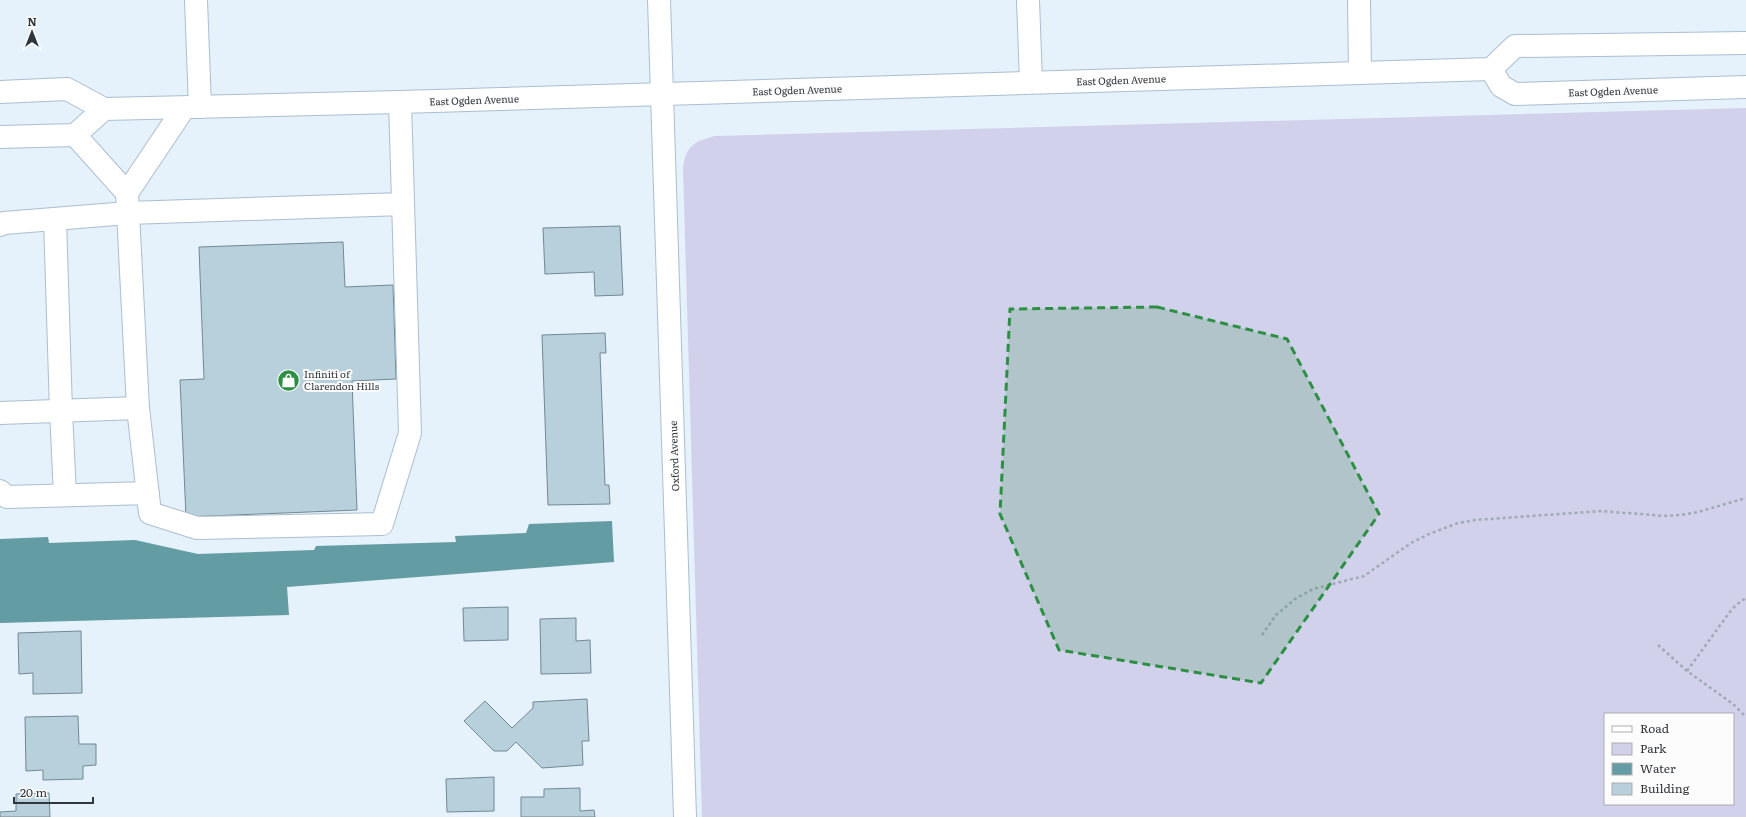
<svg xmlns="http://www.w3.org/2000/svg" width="1746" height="817" font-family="Literata,serif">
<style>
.green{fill:#d1d1ec;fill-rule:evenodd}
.water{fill:#649ca3}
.building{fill:#b7d0dc;stroke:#718994}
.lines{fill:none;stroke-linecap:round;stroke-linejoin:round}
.minor-casing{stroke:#acbecf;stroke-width:24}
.major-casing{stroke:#acbecf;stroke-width:24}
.path{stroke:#a0aab3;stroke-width:2.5;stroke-dasharray:3 3;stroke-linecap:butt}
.minor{stroke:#fff;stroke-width:22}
.major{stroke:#fff;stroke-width:22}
.marked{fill:#2d8f43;fill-opacity:0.2;stroke:#2d8f43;stroke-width:3;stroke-dasharray:8 5;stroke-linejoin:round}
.labels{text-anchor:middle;stroke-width:4;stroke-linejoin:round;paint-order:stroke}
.street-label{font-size:10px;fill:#2f363d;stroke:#fcfcfc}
.poi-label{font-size:10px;fill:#2f363d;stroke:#fcfcfc;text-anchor:start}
</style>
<rect width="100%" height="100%" fill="#e5f1fb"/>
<path class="green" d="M1746,108v709h-1044l-19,-649c3,-22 11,-27 32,-32zM1605,714h128v90h-128z"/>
<path class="water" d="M612,521l2,41 -327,25 2,28 -289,8v-84l48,-2 1,6 86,-3 63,14 116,-4 2,-4 140,-4 -1,-6 71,-3 3,-9z"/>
<path class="building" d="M620,226l3,69 -28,1 -1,-24 -49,2 -2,-46z
M343,242l2,45 48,-2 3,94 -44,2 5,129 -171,7 -6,-137 24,-1 -5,-132z
M605,333l1,20h-6l5,132h4l1,19 -62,1 -6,-170z
M508,607v33l-44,1 -1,-33z
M576,618v23l14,-1 1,33 -50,1 -1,-55z
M81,631l1,62 -49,1v-21l-14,1 -1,-41z
M587,699l2,42h-7l1,24 -41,3 -26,-26 -9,9h-13l-30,-30 21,-20 27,27 21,-20v-6z
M78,716l1,28h17v21l-13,1v13l-40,1v-10l-17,1 -1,-54z
M494,777v34l-47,1 -1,-33z
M580,788v23l14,-1 1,7h-74v-20h23v-8z
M49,793l1,24h-50v-5l16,-1v-17z"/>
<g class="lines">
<defs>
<path id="minor" d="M196,0l4,107
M659,0l26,817
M1028,0l3,82
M1359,0l1,73
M75,135l52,58
M55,219l6,192 4,84
M0,225l4,-2 124,-10 275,-9
M138,408l-11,-215 57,-85
M0,413l138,-5 12,105 47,15 185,-4 28,-91 -10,-331
M0,491l7,6 141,-4"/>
<path id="major" d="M1491,69l10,17 14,8 231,-7
M0,92l67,-3 37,20 296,-7 1091,-33 24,-23 231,-3
M0,137l75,-2 29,-26"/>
</defs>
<use href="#minor" class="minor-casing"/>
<use href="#major" class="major-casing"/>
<path class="path" d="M1262,635l14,-20 19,-16 18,-10 51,-13 47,-33 18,-9 29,-11 17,-3 127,-9 62,5 16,-1 18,-3 48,-14
M1658,645l29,26 46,33 13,13
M1687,671l42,-58 7,-8 10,-7"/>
<use href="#minor" class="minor"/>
<use href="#major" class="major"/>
</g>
<path class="marked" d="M1157,307l130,32 92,175 -118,169 -202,-33 -59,-136 10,-205z"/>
<defs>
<symbol id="shop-disc" viewBox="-11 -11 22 22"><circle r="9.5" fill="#2d8f43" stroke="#fcfcfc"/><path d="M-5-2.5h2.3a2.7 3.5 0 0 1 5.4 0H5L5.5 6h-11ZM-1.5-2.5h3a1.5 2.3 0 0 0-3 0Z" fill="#fff"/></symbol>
</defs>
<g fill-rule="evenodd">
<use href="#shop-disc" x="276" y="368" width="25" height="25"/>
</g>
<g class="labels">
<g class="street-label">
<text transform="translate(1121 80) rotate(-2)" y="4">East Ogden Avenue</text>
<text transform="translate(797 90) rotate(-2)" y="4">East Ogden Avenue</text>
<text transform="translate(1613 91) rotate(-2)" y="4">East Ogden Avenue</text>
<text transform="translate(474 100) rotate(-2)" y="4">East Ogden Avenue</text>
<text transform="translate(674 456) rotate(-92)" y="4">Oxford Avenue</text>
</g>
<g class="poi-label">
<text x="304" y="378">Infiniti of<tspan x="304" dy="12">Clarendon Hills</tspan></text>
</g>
</g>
<rect x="1604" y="713" width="130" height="92" fill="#fcfcfc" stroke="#aaadb0"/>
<rect x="1612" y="726" width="20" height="6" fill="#ffffff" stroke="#aaadb0"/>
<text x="1640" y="733" font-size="12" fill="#2f363d">Road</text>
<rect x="1612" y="743" width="20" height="12" fill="#d1d1ec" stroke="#aaadb0"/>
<text x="1640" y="753" font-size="12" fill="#2f363d">Park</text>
<rect x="1612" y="763" width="20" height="12" fill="#649ca3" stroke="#aaadb0"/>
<text x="1640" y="773" font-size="12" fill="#2f363d">Water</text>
<rect x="1612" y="783" width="20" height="12" fill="#b7d0dc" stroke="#aaadb0"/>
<text x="1640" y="793" font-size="12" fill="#2f363d">Building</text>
<g transform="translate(32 32)" stroke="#fcfcfc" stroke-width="3" paint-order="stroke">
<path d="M0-3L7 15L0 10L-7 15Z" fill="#2f363d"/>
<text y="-6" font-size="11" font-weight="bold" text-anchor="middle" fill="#2f363d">N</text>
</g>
<path d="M14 797v6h79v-6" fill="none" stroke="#2f363d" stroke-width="2"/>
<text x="20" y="797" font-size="12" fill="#2f363d" stroke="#fcfcfc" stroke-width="3" paint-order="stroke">20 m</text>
</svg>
